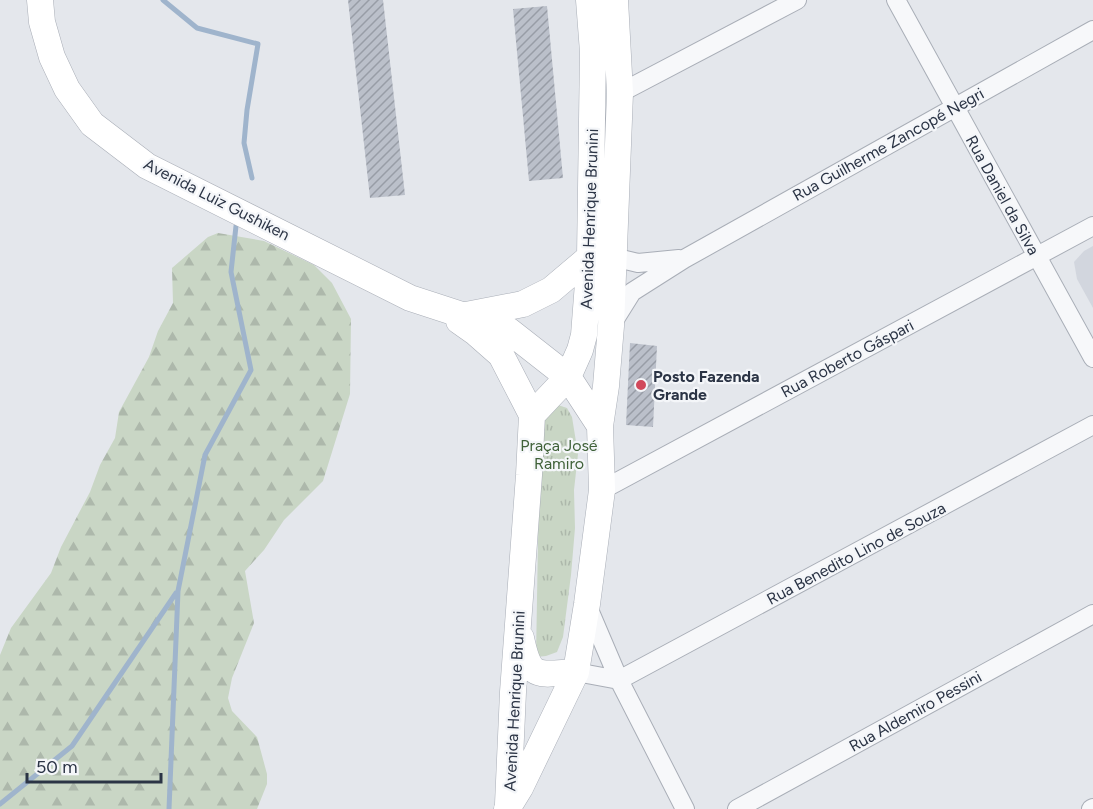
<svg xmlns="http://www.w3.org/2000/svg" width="1093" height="809" font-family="Figtree,sans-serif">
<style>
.built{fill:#d2d6de}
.forest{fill:url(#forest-firs)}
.park{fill:url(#park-tufts)}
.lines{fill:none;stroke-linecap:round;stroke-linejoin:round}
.stream{stroke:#9fb4cc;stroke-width:5}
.building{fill:url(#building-hatch)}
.street-casing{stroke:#a9aeb7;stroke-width:20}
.secondary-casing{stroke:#a9aeb7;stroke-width:27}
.street{stroke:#f7f8fa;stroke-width:18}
.secondary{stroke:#fff;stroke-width:26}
.poi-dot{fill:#d1495b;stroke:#f4f6f9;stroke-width:2}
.labels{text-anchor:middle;stroke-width:4.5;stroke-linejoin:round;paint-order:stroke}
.street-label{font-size:16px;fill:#2b3445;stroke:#f4f6f9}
.poi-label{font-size:16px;font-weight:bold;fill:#2b3445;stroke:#f4f6f9;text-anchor:start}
.park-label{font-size:16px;fill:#3f6138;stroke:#f4f6f9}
</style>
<defs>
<pattern id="forest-firs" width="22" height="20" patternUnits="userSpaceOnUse" patternTransform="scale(1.5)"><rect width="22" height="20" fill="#c9d6c5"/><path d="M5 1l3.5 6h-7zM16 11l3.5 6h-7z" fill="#adb8ab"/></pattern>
<pattern id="park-tufts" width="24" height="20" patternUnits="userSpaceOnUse" patternTransform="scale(1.5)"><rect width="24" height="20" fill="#c9d6c5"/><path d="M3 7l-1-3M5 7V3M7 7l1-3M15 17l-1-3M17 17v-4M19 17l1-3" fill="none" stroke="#adb8ab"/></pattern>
<pattern id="building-hatch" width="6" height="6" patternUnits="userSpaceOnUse" patternTransform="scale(1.5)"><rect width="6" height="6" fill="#bbc0ca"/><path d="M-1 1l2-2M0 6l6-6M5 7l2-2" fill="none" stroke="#989da6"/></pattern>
</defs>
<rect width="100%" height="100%" fill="#e4e7ec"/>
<path class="built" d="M1093,246v62l-16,-29 -3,-17 10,-11z"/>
<path class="forest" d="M218,233l46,8 50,24 18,18 19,36 -1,75 -27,87 -39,39 -20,30 -19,21 9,52 -22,55 -4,20 4,13 25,26 10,37v10l-10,25h-257v-154l11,-27 40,-55 10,-26 29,-55 10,-27 15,-27 4,-26 30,-55 9,-26 15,-28 -1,-35 36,-31z"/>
<path class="park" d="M558,405l9,3 5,9 6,37 -4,36 1,38 -4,47 -8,62 -6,15 -11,4 -10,1 4,-232z"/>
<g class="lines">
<path class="stream" d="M163,0l34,28 61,16 -11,66 -3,33 8,35
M0,804l72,-58 104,-153
M169,809l9,-218 27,-136 46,-85 -20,-98 5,-46"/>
</g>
<path class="building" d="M348,0h35l22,195 -35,3z
M547,6l16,172 -34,3 -16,-172z
M630,343l27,3 -4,81 -27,-2z"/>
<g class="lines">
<defs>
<path id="street" d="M896,0l197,358
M620,93l177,-93
M613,257l25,6 41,-4
M612,324l20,-32 52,-33 409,-229
M602,490l491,-264
M587,605l32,75 66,129
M576,672l43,8
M619,680l474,-255
M737,809l356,-195
M1091,809l2,-1"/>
<path id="secondary" d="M40,0l2,22 10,35 15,32 25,35 55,42 263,132 98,32 60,47 32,49
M466,315l57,-11 28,-14 39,-33
M459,321l17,12 25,22 31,60
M532,415l36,-38 12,-27 4,-15 6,-78 3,-205 -4,-52
M521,638c9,43 16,36 55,34
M508,804l5,-112 16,-217 3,-60
M507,809l13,-21 56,-116 11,-68 15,-114 -2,-64 6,-40 5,-60 9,-233 -5,-93"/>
</defs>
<use href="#street" class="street-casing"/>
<use href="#secondary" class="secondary-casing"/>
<use href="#street" class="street"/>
<use href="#secondary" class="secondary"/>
</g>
<circle class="poi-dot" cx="641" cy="385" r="6"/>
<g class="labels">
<g class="street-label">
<text transform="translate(888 144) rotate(-29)" y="6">Rua Guilherme Zancopé Negri</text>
<text transform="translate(1003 195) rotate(61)" y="6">Rua Daniel da Silva</text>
<text transform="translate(217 199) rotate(27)" y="6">Avenida Luiz Gushiken</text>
<text transform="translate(589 219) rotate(-88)" y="6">Avenida Henrique Brunini</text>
<text transform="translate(847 358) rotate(-28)" y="6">Rua Roberto Gáspari</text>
<text transform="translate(856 553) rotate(-28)" y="6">Rua Benedito Lino de Souza</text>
<text transform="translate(514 701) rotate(-87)" y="6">Avenida Henrique Brunini</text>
<text transform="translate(915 711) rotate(-29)" y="6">Rua Aldemiro Pessini</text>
</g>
<g class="poi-label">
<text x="653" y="382">Posto Fazenda<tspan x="653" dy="18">Grande</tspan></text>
</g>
<g class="park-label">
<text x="559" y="451">Praça José<tspan x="559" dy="18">Ramiro</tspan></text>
</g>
</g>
<path d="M27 773v9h134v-9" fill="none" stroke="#2b3445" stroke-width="3"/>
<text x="36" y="773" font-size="18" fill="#2b3445" stroke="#f4f6f9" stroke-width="4.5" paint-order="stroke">50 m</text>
</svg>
